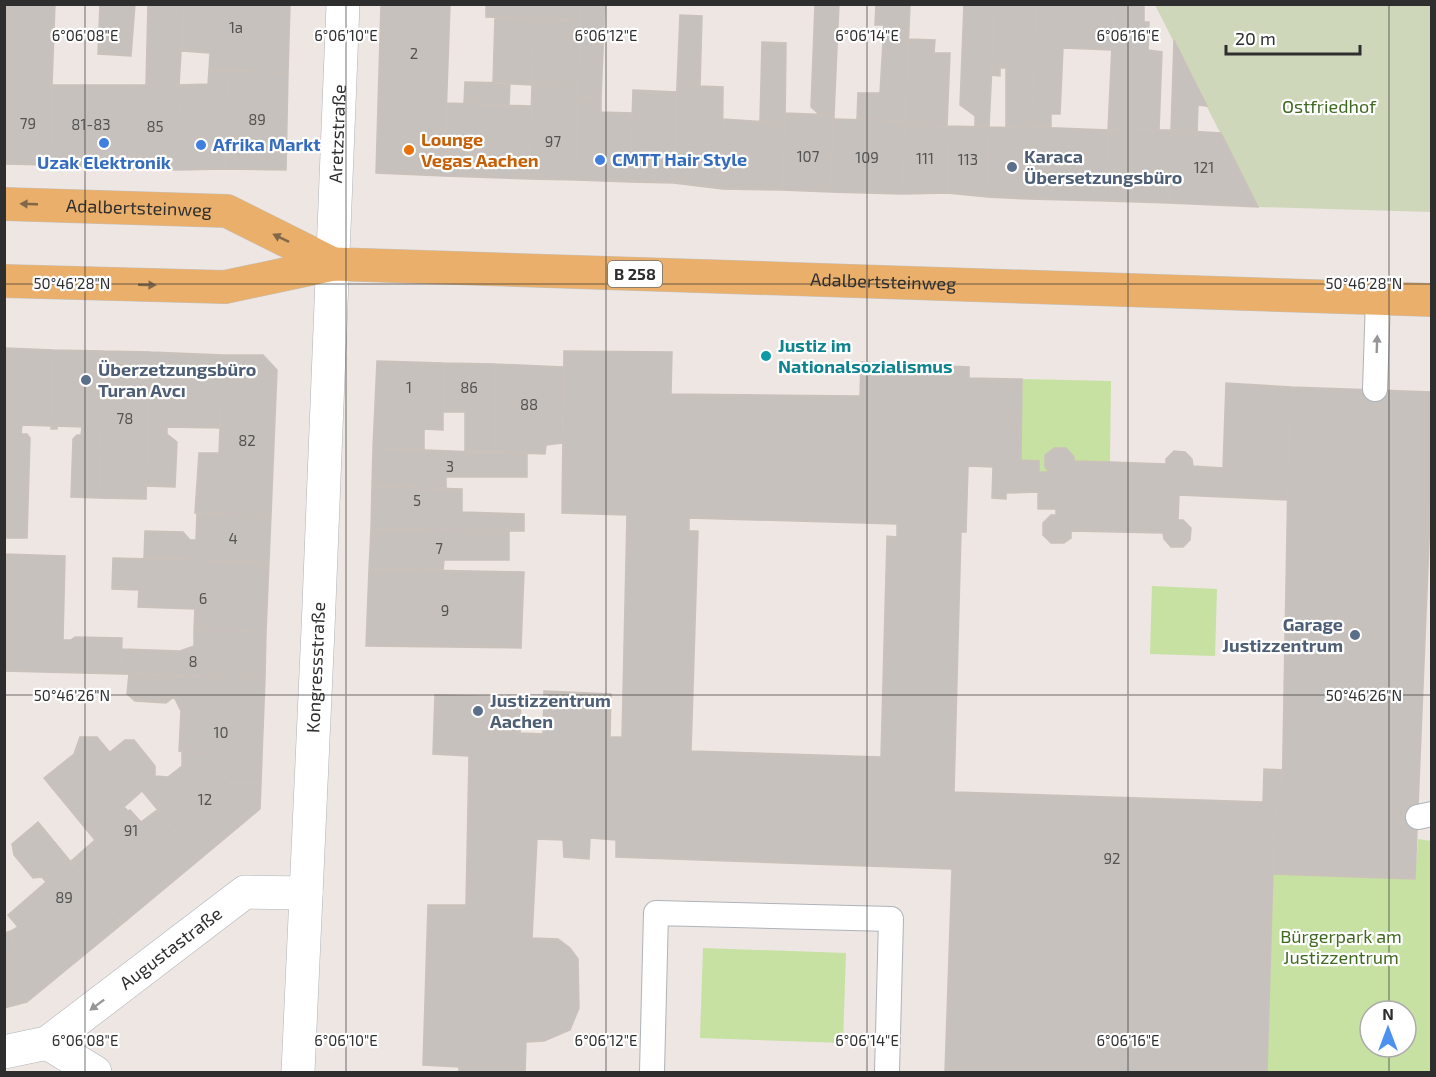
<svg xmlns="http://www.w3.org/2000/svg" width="1436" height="1077" font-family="'Exo 2',sans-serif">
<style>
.green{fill:#c6e1a2;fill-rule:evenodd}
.cemetery{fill:#cfd7ba}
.building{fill:#c7c1bd;stroke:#cac1bb;stroke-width:1.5;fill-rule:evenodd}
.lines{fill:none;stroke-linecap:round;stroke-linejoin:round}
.lane-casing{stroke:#aeb3b9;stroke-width:26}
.street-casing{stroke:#aeb3b9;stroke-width:34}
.primary-casing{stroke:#c4c4c4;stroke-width:34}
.lane{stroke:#fff;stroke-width:24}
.street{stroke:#fff;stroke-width:33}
.primary{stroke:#e9af6b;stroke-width:33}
.oneway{fill:#826849}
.oneway2{fill:#969696}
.ticks{fill:none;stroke:#2e2e2e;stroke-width:1.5;stroke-opacity:0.45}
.shop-dot{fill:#3f7fe0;stroke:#fff;stroke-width:2}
.food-dot{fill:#e8710a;stroke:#fff;stroke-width:2}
.service-dot{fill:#5c6f8a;stroke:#fff;stroke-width:2}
.culture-dot{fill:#0f9aa8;stroke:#fff;stroke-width:2}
.labels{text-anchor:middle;stroke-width:4.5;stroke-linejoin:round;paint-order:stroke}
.number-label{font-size:15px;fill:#545352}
.shield{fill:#fff;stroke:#6d6d6d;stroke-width:1.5}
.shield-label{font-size:16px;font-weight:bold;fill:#2e2e2e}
.park-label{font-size:18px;fill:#406920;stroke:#fff}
.street-label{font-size:18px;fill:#2e2e2e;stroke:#fff}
.food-label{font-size:18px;font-weight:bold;fill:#c56008;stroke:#fff;text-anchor:start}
.shop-label{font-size:18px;font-weight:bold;fill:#366cbe;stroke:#fff;text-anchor:start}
.service-label{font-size:18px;font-weight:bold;fill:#4e5e75;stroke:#fff;text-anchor:start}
.culture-label{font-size:18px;font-weight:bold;fill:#0d838f;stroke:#fff;text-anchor:start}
.ticks-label{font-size:15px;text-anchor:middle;fill:#2e2e2e;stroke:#fff;stroke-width:4.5;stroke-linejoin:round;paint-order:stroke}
</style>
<rect width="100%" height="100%" fill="#eee6e2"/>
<path class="green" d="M1022,379l89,2 -1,81 -36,-1v-4l-9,-9h-11l-9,7 4,17h-10v-11l-18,-1z
M1152,586l65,3 -2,67 -65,-2z
M1418,839l13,2v231h-164l6,-198 142,5zM1370,1011h36v36h-36z
M703,948l143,5 -3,90 -143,-5z"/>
<path class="cemetery" d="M1155,5h276v207l-173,-5z"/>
<path class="building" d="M4,4h51l-3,81h-48z
M100,4h35l-4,52 -33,-2z
M148,4h36l-5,81h-33z
M184,4l106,1 -2,68 -79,-3 1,-17 -28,-2z
M381,4h69l-6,172 -68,-3z
M486,4h95v16l-95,-3z
M581,4h24l-4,94 -23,-1z
M815,4h24l-5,111 -15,-1 -8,-7z
M876,4h34l-5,117 -48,-2 1,-26h22l4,-68h-9z
M964,4h31l-6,123h-14v-11l-15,-11z
M995,4h41l-4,124 -26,-1v-59h-6v8l-9,-1z
M1036,4h78l-2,46 -49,-2 -3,66h-9v13h-19z
M1114,4h30v18h5l-1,28 14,2 -3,78h-51z
M680,15l22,1 -2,70 -23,-1z
M495,17l39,2 -2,66 -39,-2z
M534,19l47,1 -3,66 -46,-1z
M909,39l26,1 -1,13h16l-3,73 -42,-1z
M1174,40l33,66 -9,-1 -1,27 -26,-2z
M762,42l24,1 -1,80 -25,-2z
M209,70l19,1 -3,98 -47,1 1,-85 29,-1z
M228,71l60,2 -2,97 -61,-1z
M465,82l45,1 -1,22 -45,-1z
M4,85h48l-1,80 -47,-1z
M52,85h79l-1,84 -79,-4z
M131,85h48l-1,85 -48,-1z
M532,85l46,1 -2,94 -47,-1z
M677,85l46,2 -1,102 -48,-6z
M633,90l44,2 -3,91 -44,-1z
M578,97l23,1v14l31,1 -2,69 -54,-2z
M447,103l84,3 -2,73 -85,-3z
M785,113l49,2 -4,77 -48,-2z
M723,119l62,4 -3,67 -60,-1z
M833,119l72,2 -3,73 -72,-2z
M905,125l42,1 1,67 -46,1z
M947,126l42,1 -2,70 -39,-4z
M989,127l43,1 -3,71 -42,-2z
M1032,127l76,3 -2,71 -77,-2z
M1108,130h63l-2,73 -63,-2z
M1171,130l50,3 37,74 -89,-4z
M4,348l49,2 -2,76 -29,-1 -1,9h6l3,4 -3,100h-23z
M53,350l50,1 -4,147 -28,-1 2,-58 4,-4h4l1,-8 -25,-1v3h-6z
M103,351l47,1 -4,147 -47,-1z
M564,351l108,1 -1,42 189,2 1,-34 108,5v11l53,1 -1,81 18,1v11h10l-4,-5v-12l9,-7h12l8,9v4l36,1 56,2v-5l8,-8 11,1 7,7 1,7 30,2 3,-85 65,4 -4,113 -108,-5 -1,25h5l8,8 -1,12 -7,7h-12l-7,-8 -1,-6 -92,-2v7l-7,5h-13l-8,-8v-12l8,-8h5v-6h-18v-17l-32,1v6l-14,-1 1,-31 -25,-1 -2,66h-5l-7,260 309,10 1,-33 19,1 -1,34 -7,-1 -8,269h-322l7,-203 -336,-12v-17l-26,-2 -1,21 -25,-2 -1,-17 -26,-1 -5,99 26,1 12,9 8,11 1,49 -9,22 -26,11 -18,1 -1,30h-66v-5l-36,-2 5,-160h38l3,-149 -36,-2 2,-59 86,2 -1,36 23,1 1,-43 67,3 -1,43h12l5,-222 -65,-2zM689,518l208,6v13l-10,-1 -6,221 -190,-6 7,-220h-9z
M150,352l73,3 -3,73 -53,-1v7l10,8 -2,45 -29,-1z
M223,355h40l14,15 -6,145 -76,-2 4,-60h20z
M377,361l66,2v67l-19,-1v20l-51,-1z
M443,363l52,1v88h-30v-40h-22z
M495,364l68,3 -1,76 -16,2 -1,9 -50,-2z
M1291,387l141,5v78l-17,409 -142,-5 2,-71 7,1 6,-329z
M373,448l154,6v23h-81v12l-74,-3z
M372,486l90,3v23l62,2v17l-153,-2z
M197,513l74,2 -2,47 -125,-4 1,-27 38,1 7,8h6z
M371,529l138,2v29h-65l-1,10 -74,-1z
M4,554l61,2 -2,84h8l4,-3 47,1 -1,36 -117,-3z
M113,558l156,4 -3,70 -72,-3 1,-20 -57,-2 1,-17 -27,-1z
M369,569l155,3 -3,76 -155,-2z
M194,629l72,3 -1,46 -144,-4 1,-25 58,2 14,-5z
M129,674l136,4 -4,105h-31l-25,-30 -26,-2 2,-40 -7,-14 -8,6 -31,-2 -8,-7z
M80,737h17l45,54 -18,16 4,4 2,-1 11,12 16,-12 42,50 -77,64 -52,-62 25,-22 -51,-62 30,-24z
M125,740h9l21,26v10l13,1 14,-11v-15l23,2 25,30h31l-1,26 -61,51 -89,-108z
M38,822l84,102 -95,78 -16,-71 7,-4 -10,-12 38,-33 -4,-5 -9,1 -19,-23 -2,-11z
M11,931l16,71 -23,6v-75z"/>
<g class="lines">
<defs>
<path id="lane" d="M1375,389l3,-90
M1418,817l14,-3
M652,1072l4,-159 235,6 -4,153"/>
<g id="street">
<path d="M4,1052l43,-9"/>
<path id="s1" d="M95,1072l-48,-29 198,-151 61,1"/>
<path id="s2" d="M298,1072l20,-443 25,-625"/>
</g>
<g id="primary">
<path id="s3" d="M4,204l223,7 106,53"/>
<path id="s4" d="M4,281l221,6 108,-23 1099,36"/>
</g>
</defs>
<use href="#lane" class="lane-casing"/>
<use href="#street" class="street-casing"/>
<use href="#primary" class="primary-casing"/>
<use href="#lane" class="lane"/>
<use href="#street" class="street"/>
<use href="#primary" class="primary"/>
</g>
<defs><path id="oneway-solid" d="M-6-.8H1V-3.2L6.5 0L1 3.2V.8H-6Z" transform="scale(1.5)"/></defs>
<g class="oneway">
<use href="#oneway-solid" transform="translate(29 204) rotate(-178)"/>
<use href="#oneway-solid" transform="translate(281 238) rotate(-154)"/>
<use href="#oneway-solid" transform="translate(147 285) rotate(2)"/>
</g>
<g class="oneway2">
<use href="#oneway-solid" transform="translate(1377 344) rotate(-88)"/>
<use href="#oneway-solid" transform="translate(97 1005) rotate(143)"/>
</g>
<path class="ticks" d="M85,4v1068M346,4v1068M606,4v1068M867,4v1068M1128,4v1068M1389,4v1007M4,284h1428M4,695h1428M1389,1047v25"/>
<g class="shop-dot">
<circle cx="104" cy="143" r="6"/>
<circle cx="201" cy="145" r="6"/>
<circle cx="600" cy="160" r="6"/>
</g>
<circle class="food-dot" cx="409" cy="150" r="6"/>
<g class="service-dot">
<circle cx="1012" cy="167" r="6"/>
<circle cx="86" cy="380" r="6"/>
<circle cx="1355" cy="635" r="6"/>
<circle cx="478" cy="711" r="6"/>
</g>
<circle class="culture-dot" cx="766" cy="356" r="6"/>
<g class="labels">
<g class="number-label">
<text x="236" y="33">1a</text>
<text x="414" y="59">2</text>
<text x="257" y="125">89</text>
<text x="28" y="129">79</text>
<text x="91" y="130">81-83</text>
<text x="155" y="132">85</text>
<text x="553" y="147">97</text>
<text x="808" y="162">107</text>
<text x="867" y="163">109</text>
<text x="925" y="164">111</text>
<text x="968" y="165">113</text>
<text x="1204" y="173">121</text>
<text x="409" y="393">1</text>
<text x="469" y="393">86</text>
<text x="529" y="410">88</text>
<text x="125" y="424">78</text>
<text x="247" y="446">82</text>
<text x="450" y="472">3</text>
<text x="417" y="506">5</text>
<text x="233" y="544">4</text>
<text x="439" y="554">7</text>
<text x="203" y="604">6</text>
<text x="445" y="616">9</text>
<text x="193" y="667">8</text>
<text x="221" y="738">10</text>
<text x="205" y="805">12</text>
<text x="131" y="836">91</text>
<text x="1112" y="864">92</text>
<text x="64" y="903">89</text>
</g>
<rect class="shield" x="608" y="261" width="54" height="26" rx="4.5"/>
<g class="shield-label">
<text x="635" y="280">B 258</text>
</g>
<g class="park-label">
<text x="1329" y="113">Ostfriedhof</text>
<text x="1341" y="943">Bürgerpark am<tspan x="1341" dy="21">Justizzentrum</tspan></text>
</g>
<g class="street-label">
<text dy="6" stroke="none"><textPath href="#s2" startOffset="939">Aretzstraße</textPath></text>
<text dy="6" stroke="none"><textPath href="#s3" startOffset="135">Adalbertsteinweg</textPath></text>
<text dy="6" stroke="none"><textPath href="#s4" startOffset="882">Adalbertsteinweg</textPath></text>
<text dy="6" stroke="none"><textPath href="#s2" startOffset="405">Kongressstraße</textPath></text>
<text dy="6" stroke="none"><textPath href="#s1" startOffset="212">Augustastraße</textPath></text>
</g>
<g class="food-label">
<text x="421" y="146">Lounge<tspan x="421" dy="21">Vegas Aachen</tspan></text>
</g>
<g class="shop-label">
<text x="213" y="151">Afrika Markt</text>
<text x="612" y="166">CMTT Hair Style</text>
<text x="104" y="169" text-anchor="middle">Uzak Elektronik</text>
</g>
<g class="service-label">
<text x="1024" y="163">Karaca<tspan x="1024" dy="21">Übersetzungsbüro</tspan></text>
<text x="98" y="376">Überzetzungsbüro<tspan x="98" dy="21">Turan Avcı</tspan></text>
<text x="1343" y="631" text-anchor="end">Garage<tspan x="1343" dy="21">Justizzentrum</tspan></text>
<text x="490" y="707">Justizzentrum<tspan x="490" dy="21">Aachen</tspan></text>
</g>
<g class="culture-label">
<text x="778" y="352">Justiz im<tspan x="778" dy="21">Nationalsozialismus</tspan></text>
</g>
</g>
<g class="ticks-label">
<text x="85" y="41">6°06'08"E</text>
<text x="346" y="41">6°06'10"E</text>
<text x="606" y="41">6°06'12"E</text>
<text x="867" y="41">6°06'14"E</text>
<text x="1128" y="41">6°06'16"E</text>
<text x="72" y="289">50°46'28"N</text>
<text x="1364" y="289">50°46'28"N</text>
<text x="72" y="701">50°46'26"N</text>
<text x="1364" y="701">50°46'26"N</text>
<text x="85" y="1046">6°06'08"E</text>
<text x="346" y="1046">6°06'10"E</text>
<text x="606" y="1046">6°06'12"E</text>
<text x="867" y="1046">6°06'14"E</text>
<text x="1128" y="1046">6°06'16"E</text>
</g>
<rect width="1436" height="1077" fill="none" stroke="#2e2e2e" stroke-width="12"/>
<g transform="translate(1388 1029)"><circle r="28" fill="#ffffff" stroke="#ababab" stroke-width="1.5"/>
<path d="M0-4.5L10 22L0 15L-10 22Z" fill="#4d91f0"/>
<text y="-9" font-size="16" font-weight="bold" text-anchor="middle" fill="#2e2e2e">N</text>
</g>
<path d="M1226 45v9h134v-9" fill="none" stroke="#2e2e2e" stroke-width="3"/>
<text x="1235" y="45" font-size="18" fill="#2e2e2e" stroke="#ffffff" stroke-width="4.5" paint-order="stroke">20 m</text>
</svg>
